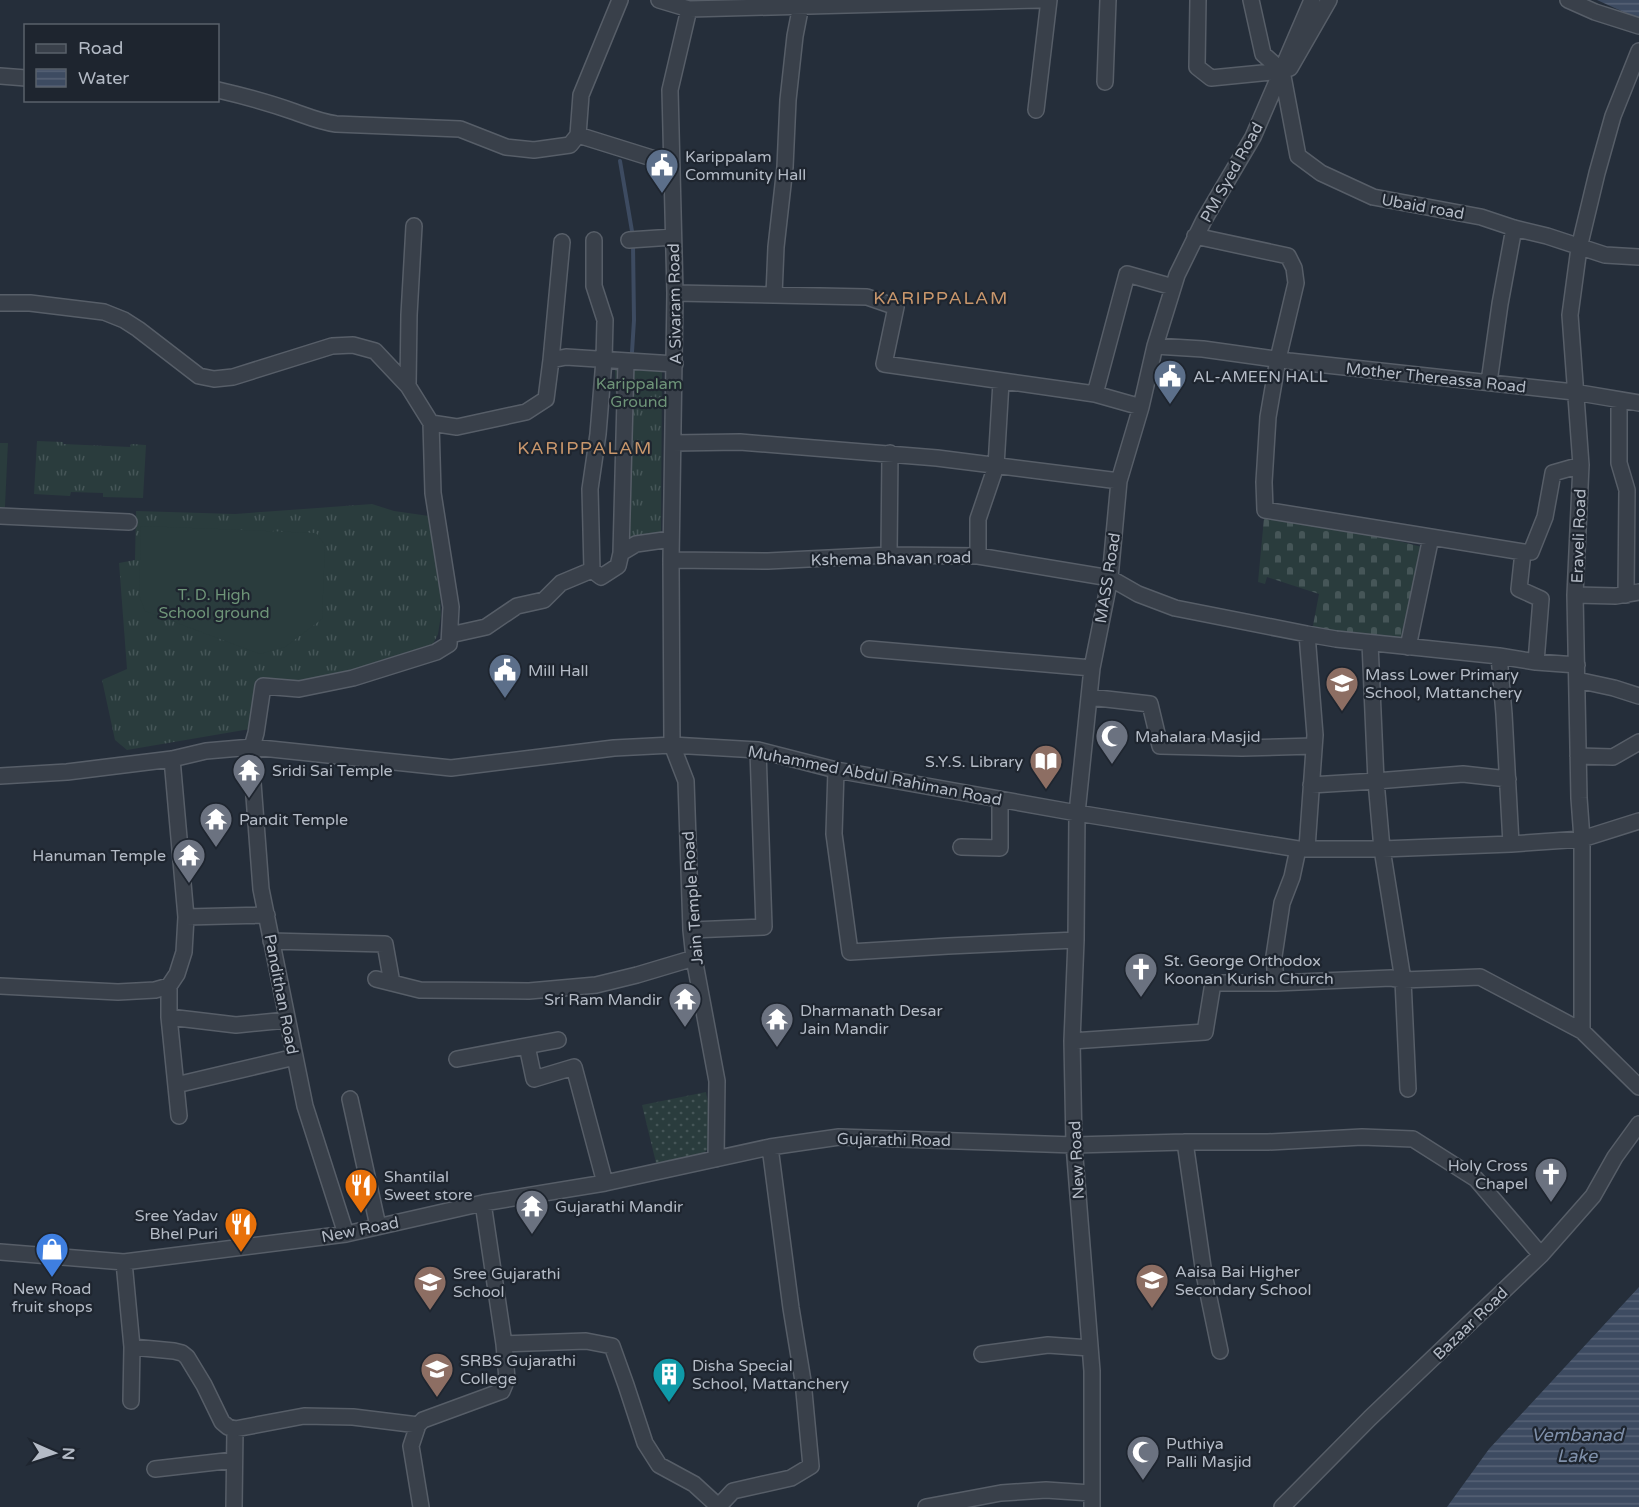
<svg xmlns="http://www.w3.org/2000/svg" width="1639" height="1507" font-family="'Varela Round',sans-serif">
<style>
.grass{fill:url(#grass-tufts)}
.cemetery{fill:url(#cemetery-stones)}
.garden{fill:url(#garden-dots)}
.pitch{fill:#2a3c3d}
.water{fill:url(#water-rules)}
.lines{fill:none;stroke-linecap:round;stroke-linejoin:round}
.stream{stroke:#3d4b61;stroke-width:4}
.minor-casing{stroke:#575e68;stroke-width:18}
.minor{stroke:#39404a;stroke-width:15}
.labels{text-anchor:middle;stroke-width:4.5;stroke-linejoin:round;paint-order:stroke}
.poi-label{font-size:16px;fill:#b4bbc6;stroke:#1e252f;text-anchor:start}
.street-label{font-size:16px;fill:#b4bbc6;stroke:#1e252f}
.park-label{font-size:16px;fill:#6e9478;stroke:#1e252f}
.neighbourhood-label{font-size:18px;letter-spacing:1.5px;fill:#c9976c;stroke:#1e252f}
.water-label{font-size:18px;font-style:italic;fill:#7f90aa;stroke:#1e252f}
</style>
<defs>
<pattern id="grass-tufts" width="24" height="20" patternUnits="userSpaceOnUse" patternTransform="scale(1.5)"><rect width="24" height="20" fill="#2a3c3d"/><path d="M3 7l-1-3M5 7V3M7 7l1-3M15 17l-1-3M17 17v-4M19 17l1-3" fill="none" stroke="#465658"/></pattern>
<pattern id="cemetery-stones" width="16" height="16" patternUnits="userSpaceOnUse" patternTransform="scale(1.5)"><rect width="16" height="16" fill="#2a3c3d"/><path d="M2 7V4a2 2 0 0 1 4 0v3zM10 15v-3a2 2 0 0 1 4 0v3z" fill="#465658"/></pattern>
<pattern id="garden-dots" width="8" height="8" patternUnits="userSpaceOnUse" patternTransform="scale(1.5)"><rect width="8" height="8" fill="#2a3c3d"/><path d="M2 2h.1M6 6h.1" fill="none" stroke="#465658" stroke-width="1.8" stroke-linecap="round"/></pattern>
<pattern id="water-rules" width="6" height="5" patternUnits="userSpaceOnUse" patternTransform="scale(1.5)"><rect width="6" height="5" fill="#3d4b61"/><path d="M0 2.5h6" fill="none" stroke="#576376"/></pattern>
</defs>
<rect width="100%" height="100%" fill="#252e3a"/>
<path class="grass" d="M662,369l-1,169h-42l-4,-168z
M37,441l26,1v2l67,3 1,-3 15,1 -3,53 -40,-1v-4l-32,-1 -1,4 -36,-2z
M372,504l22,7 35,5 9,33 3,66 -3,19 -5,10 -102,33 -29,5 -41,-3 -11,50 -123,21 -12,-10 -13,-60 25,-11 -8,-106 16,-3 1,-49 99,3z"/>
<path class="cemetery" d="M1264,518l79,9 83,21 -22,95 -92,-12 7,-37 -52,-17 -2,7 -7,-2z"/>
<path class="garden" d="M706,1092c3,16 13,47 0,59 -6,6 -39,13 -49,16l-15,-62z"/>
<path class="pitch" d="M0,443h8l-3,64h-5z
M141,526l175,7 9,12 -3,74 -37,28 -25,7 -115,-43 -6,-16z"/>
<path class="water" d="M1597,0h42v19z
M1639,1287v220h-192l42,-58z"/>
<g class="lines">
<path class="stream" d="M620,161l13,76
M632,352l2,-32 -1,-76"/>
<defs>
<path id="minor" d="M659,0l30,9 350,-9
M1198,0l-1,67 14,11 71,-7 8,-3 39,-68
M1251,0l12,54 19,17
M1568,0l27,12 44,14
M689,9l-19,81 5,203 -4,267 1,185 14,36 5,149 3,28 23,123 -1,78
M1282,71l16,85 23,17 52,24 108,20 33,11 33,8 58,19 34,2
M0,76l26,2
M1105,82l3,-82
M218,90c26,6 52,13 77,22 14,5 26,10 41,12l124,5 46,18 28,3 36,-5 8,-10 3,-40 39,-95
M1036,110l13,-110
M578,135l93,29
M1195,236l93,20 6,12 2,15 -18,76 -10,58 -4,65 1,28 258,42 -4,37 22,10 -5,63
M629,240l44,-3
M675,293l192,4 29,10 -12,57 211,30 46,13
M774,295l2,-48 9,-80 3,-67 7,-64 7,-36
M0,303h30l74,9 20,8 14,9 61,47 15,3 19,-2 99,-31 21,-1 22,6 33,35 23,37
M1155,346l48,3 86,12 285,31 65,11
M551,360l11,-118
M1489,382l11,-78 14,-76
M408,386l1,-71 5,-89
M1095,394l32,-120 46,13
M1619,400v63l8,27 -1,105
M431,423l26,4 69,-15 20,-13 5,-39 15,-3 109,7
M673,443l67,-1 197,16 182,23
M0,516l129,6
M1523,552h8l14,-35 8,-44 28,-8
M621,553l5,-192
M889,555l1,-102
M978,556v-37l18,-53 5,-84
M671,560l97,1 121,-6 89,1 132,22 28,16 37,14 132,26 29,5 163,17 37,6 41,3
M592,570l9,7 17,-11 3,-13 15,-9 35,-5
M1575,595l41,1 23,-4
M1307,634l8,101 -8,113
M450,635l36,-8 31,-21 27,-6 17,-17 31,-13 -2,-81 8,-55 6,-74 1,-40 -11,-34v-46
M1370,643l6,138 6,68 21,131 5,109
M1408,647l23,-110
M869,649l223,19
M1499,656l5,58 7,130
M1577,680l37,8 25,8
M1089,697l61,7 10,42 82,2 72,-2
M1578,756l35,1 26,-15
M836,770l-2,64 16,118 98,-6 128,-6
M0,776l67,-4 105,-13 34,-8 46,-4 199,21 163,-20 58,-3 86,5 78,20 241,43 221,36h84l129,-5 71,-5 57,-18
M1311,785l65,-4 87,-7 45,5
M961,847l39,1v-49
M186,917l81,-2
M691,930l73,-3 -6,-177
M271,941l114,3 7,39
M376,979l44,11 109,1 67,-6 41,-10 57,-17
M1276,983l115,-5 12,2 77,-3 102,54 57,56
M0,986l118,6 37,-2 14,-4 8,-12 7,-22 2,-35 -14,-158
M169,986v31l10,99
M169,1017l67,8 51,-5
M1582,1031v-192l-3,-41 -4,-203 6,-130 -11,-150 9,-67 18,-75 16,-57 26,-65
M1072,1041l133,-9 8,-49h63l-2,-27 8,-53 10,-26 6,-28
M527,1046l7,33 40,-12 31,116
M457,1059l101,-19
M176,1085l119,-28
M350,1099l28,127
M1185,1142l19,132 16,77
M346,1234l-41,-128 -44,-217 -8,-106 -1,-36 4,-14 7,-47 36,3 54,-11 83,-26 13,-8 2,-37 -18,-114 -2,-70
M0,1252l124,10 222,-28 137,-31 122,-20 165,-36 69,-10 235,8 111,-3h83l94,-5 51,2 63,40 65,76
M124,1262l8,85 42,4 8,2 5,4 17,28 18,37 6,5 7,2 69,-13 49,1 65,8
M504,1344l82,-3 26,5 14,39 19,58 14,22 35,19 24,22
M982,1354l66,-9 42,3
M131,1401l1,-54
M155,1469l79,-9
M234,1507l1,-78
M421,1507l-10,-61 7,-21 5,-5 79,-29 5,-12 -3,-35 -21,-141
M718,1507l15,-16 58,-13 20,-12 -8,-85 -12,-73 -21,-161
M926,1507l75,-14 45,-3 45,3
M1092,1507v-136l-18,-226 -2,-104 4,-101 1,-127 15,-145 18,-90 9,-97 22,-74 14,-61 22,-71 27,-55 49,-83 59,-137
M1282,1507l88,-89 171,-163 52,-59 22,-39 24,-33"/>
</defs>
<use href="#minor" class="minor-casing"/>
<use href="#minor" class="minor"/>
</g>
<defs>
<symbol id="civic-pin" viewBox="-11 -11 22 30"><path d="M0 17L-7.5 6A9.5 9.5 0 1 1 7.5 6Z" fill="#5c6f8a" stroke="#1e252f"/><path d="M-.6-6.5H3V-4.5H.6V-3L4-1V1h2V6H-6V1h2V-1L-.6-3ZM-1.2 2.5V6h2.4V2.5Z" fill="#fff"/></symbol>
<symbol id="school-pin" viewBox="-11 -11 22 30"><path d="M0 17L-7.5 6A9.5 9.5 0 1 1 7.5 6Z" fill="#8d6e63" stroke="#1e252f"/><path d="M0-5L7-2L0 1L-7-2ZM-4 1L0 2.5L4 1V4Q0 6-4 4Z" fill="#fff"/></symbol>
<symbol id="mosque-pin" viewBox="-11 -11 22 30"><path d="M0 17L-7.5 6A9.5 9.5 0 1 1 7.5 6Z" fill="#6b7280" stroke="#1e252f"/><path d="M3.5-4.9A6 6 0 1 0 3.5 4.9A5 5 0 1 1 3.5-4.9Z" fill="#fff"/></symbol>
<symbol id="library-pin" viewBox="-11 -11 22 30"><path d="M0 17L-7.5 6A9.5 9.5 0 1 1 7.5 6Z" fill="#8d6e63" stroke="#1e252f"/><path d="M-6-4Q-3-5.5-.7-3.5V5Q-3 3-6 4ZM6-4Q3-5.5 .7-3.5V5Q3 3 6 4Z" fill="#fff"/></symbol>
<symbol id="temple-pin" viewBox="-11 -11 22 30"><path d="M0 17L-7.5 6A9.5 9.5 0 1 1 7.5 6Z" fill="#6b7280" stroke="#1e252f"/><path d="M0-6L5-2H3V0L6.5 2.5H4V6H1.5V3h-3V6H-4V2.5H-6.5L-3 0V-2H-5Z" fill="#fff"/></symbol>
<symbol id="church-pin" viewBox="-11 -11 22 30"><path d="M0 17L-7.5 6A9.5 9.5 0 1 1 7.5 6Z" fill="#6b7280" stroke="#1e252f"/><path d="M-1.2-6h2.4v3.5h3.3v2.4h-3.3V6h-2.4V-.1h-3.3v-2.4h3.3Z" fill="#fff"/></symbol>
<symbol id="restaurant-pin" viewBox="-11 -11 22 30"><path d="M0 17L-7.5 6A9.5 9.5 0 1 1 7.5 6Z" fill="#e8710a" stroke="#1e252f"/><path d="M-5-6h1v4h1v-4h1v4h1v-4h1v5L-1.5 .5V6h-2V.5L-5-1ZM5-6V6H3V1.5H1.5Q1.5-4 5-6Z" fill="#fff"/></symbol>
<symbol id="shop-pin" viewBox="-11 -11 22 30"><path d="M0 17L-7.5 6A9.5 9.5 0 1 1 7.5 6Z" fill="#3f7fe0" stroke="#1e252f"/><path d="M-5-2.5h2.3a2.7 3.5 0 0 1 5.4 0H5L5.5 6h-11ZM-1.5-2.5h3a1.5 2.3 0 0 0-3 0Z" fill="#fff"/></symbol>
<symbol id="university-pin" viewBox="-11 -11 22 30"><path d="M0 17L-7.5 6A9.5 9.5 0 1 1 7.5 6Z" fill="#8d6e63" stroke="#1e252f"/><path d="M0-5L7-2L0 1L-7-2ZM-4 1L0 2.5L4 1V4Q0 6-4 4Z" fill="#fff"/></symbol>
<symbol id="building-pin" viewBox="-11 -11 22 30"><path d="M0 17L-7.5 6A9.5 9.5 0 1 1 7.5 6Z" fill="#0f9aa8" stroke="#1e252f"/><path d="M-4-6H4V6H1V3H-1V6H-4ZM-2.5-4.3h1.7v1.8h-1.7ZM.8-4.3h1.7v1.8H.8ZM-2.5-1h1.7V.8h-1.7ZM.8-1h1.7V.8H.8Z" fill="#fff"/></symbol>
</defs>
<g fill-rule="evenodd">
<use href="#civic-pin" x="643" y="146" width="38" height="52"/>
<use href="#civic-pin" x="1151" y="357" width="38" height="52"/>
<use href="#civic-pin" x="486" y="651" width="38" height="52"/>
<use href="#school-pin" x="1323" y="664" width="38" height="52"/>
<use href="#mosque-pin" x="1093" y="717" width="38" height="52"/>
<use href="#library-pin" x="1027" y="742" width="38" height="52"/>
<use href="#temple-pin" x="230" y="751" width="38" height="52"/>
<use href="#temple-pin" x="197" y="800" width="38" height="52"/>
<use href="#temple-pin" x="170" y="836" width="38" height="52"/>
<use href="#church-pin" x="1122" y="950" width="38" height="52"/>
<use href="#temple-pin" x="666" y="980" width="38" height="52"/>
<use href="#temple-pin" x="758" y="1000" width="38" height="52"/>
<use href="#church-pin" x="1532" y="1155" width="38" height="52"/>
<use href="#restaurant-pin" x="342" y="1166" width="38" height="52"/>
<use href="#temple-pin" x="513" y="1187" width="38" height="52"/>
<use href="#restaurant-pin" x="222" y="1205" width="38" height="52"/>
<use href="#shop-pin" x="33" y="1230" width="38" height="52"/>
<use href="#school-pin" x="1133" y="1261" width="38" height="52"/>
<use href="#school-pin" x="411" y="1263" width="38" height="52"/>
<use href="#university-pin" x="418" y="1350" width="38" height="52"/>
<use href="#building-pin" x="650" y="1355" width="38" height="52"/>
<use href="#mosque-pin" x="1124" y="1433" width="38" height="52"/>
</g>
<g class="labels">
<g class="poi-label">
<text x="685" y="162">Karippalam<tspan x="685" dy="18">Community Hall</tspan></text>
<text x="1193" y="382">AL-AMEEN HALL</text>
<text x="528" y="676">Mill Hall</text>
<text x="1365" y="680">Mass Lower Primary<tspan x="1365" dy="18">School, Mattanchery</tspan></text>
<text x="1135" y="742">Mahalara Masjid</text>
<text x="1023" y="767" text-anchor="end">S.Y.S. Library</text>
<text x="272" y="776">Sridi Sai Temple</text>
<text x="239" y="825">Pandit Temple</text>
<text x="166" y="861" text-anchor="end">Hanuman Temple</text>
<text x="1164" y="966">St. George Orthodox<tspan x="1164" dy="18">Koonan Kurish Church</tspan></text>
<text x="662" y="1005" text-anchor="end">Sri Ram Mandir</text>
<text x="800" y="1016">Dharmanath Desar<tspan x="800" dy="18">Jain Mandir</tspan></text>
<text x="1528" y="1171" text-anchor="end">Holy Cross<tspan x="1528" dy="18">Chapel</tspan></text>
<text x="384" y="1182">Shantilal<tspan x="384" dy="18">Sweet store</tspan></text>
<text x="555" y="1212">Gujarathi Mandir</text>
<text x="218" y="1221" text-anchor="end">Sree Yadav<tspan x="218" dy="18">Bhel Puri</tspan></text>
<text x="1175" y="1277">Aaisa Bai Higher<tspan x="1175" dy="18">Secondary School</tspan></text>
<text x="453" y="1279">Sree Gujarathi<tspan x="453" dy="18">School</tspan></text>
<text x="52" y="1294" text-anchor="middle">New Road<tspan x="52" dy="18">fruit shops</tspan></text>
<text x="460" y="1366">SRBS Gujarathi<tspan x="460" dy="18">College</tspan></text>
<text x="692" y="1371">Disha Special<tspan x="692" dy="18">School, Mattanchery</tspan></text>
<text x="1166" y="1449">Puthiya<tspan x="1166" dy="18">Palli Masjid</tspan></text>
</g>
<g class="street-label">
<text transform="translate(1231 172) rotate(-61)" y="6">PM Syed Road</text>
<text transform="translate(1423 206) rotate(10)" y="6">Ubaid road</text>
<text transform="translate(674 304) rotate(-91)" y="6">A Sivaram Road</text>
<text transform="translate(1436 377) rotate(6)" y="6">Mother Thereassa Road</text>
<text transform="translate(1578 536) rotate(-88)" y="6">Eraveli Road</text>
<text transform="translate(891 558) rotate(-1)" y="6">Kshema Bhavan road</text>
<text transform="translate(1107 578) rotate(-81)" y="6">MASS Road</text>
<text transform="translate(875 775) rotate(11)" y="6">Muhammed Abdul Rahiman Road</text>
<text transform="translate(692 898) rotate(-94)" y="6">Jain Temple Road</text>
<text transform="translate(282 994) rotate(79)" y="6">Pandithan Road</text>
<text transform="translate(894 1139) rotate(1)" y="6">Gujarathi Road</text>
<text transform="translate(1076 1160) rotate(-93)" y="6">New Road</text>
<text transform="translate(360 1229) rotate(-11)" y="6">New Road</text>
<text transform="translate(1470 1323) rotate(-44)" y="6">Bazaar Road</text>
</g>
<g class="park-label">
<text x="639" y="389">Karippalam<tspan x="639" dy="18">Ground</tspan></text>
<text x="214" y="600">T. D. High<tspan x="214" dy="18">School ground</tspan></text>
</g>
<g class="neighbourhood-label">
<text x="941" y="304">KARIPPALAM</text>
<text x="585" y="454">KARIPPALAM</text>
</g>
<g class="water-label">
<text x="1577" y="1441">Vembanad<tspan x="1577" dy="21">Lake</tspan></text>
</g>
</g>
<rect x="24" y="24" width="195" height="78" fill="#1e252f" stroke="#5a616b" stroke-width="1.5"/>
<rect x="36" y="44" width="30" height="9" fill="#39404a" stroke="#5a616b" stroke-width="1.5"/>
<text x="78" y="54" font-size="18" fill="#b4bbc6">Road</text>
<rect x="36" y="69" width="30" height="18" fill="url(#water-rules)" stroke="#5a616b" stroke-width="1.5"/>
<text x="78" y="84" font-size="18" fill="#b4bbc6">Water</text>
<g transform="translate(54 1453) rotate(93)" stroke="#1e252f" stroke-width="4.5" paint-order="stroke">
<path d="M0-4.5L10 22L0 15L-10 22Z" fill="#b4bbc6"/>
<text y="-9" font-size="16" font-weight="bold" text-anchor="middle" fill="#b4bbc6">N</text>
</g>
</svg>
